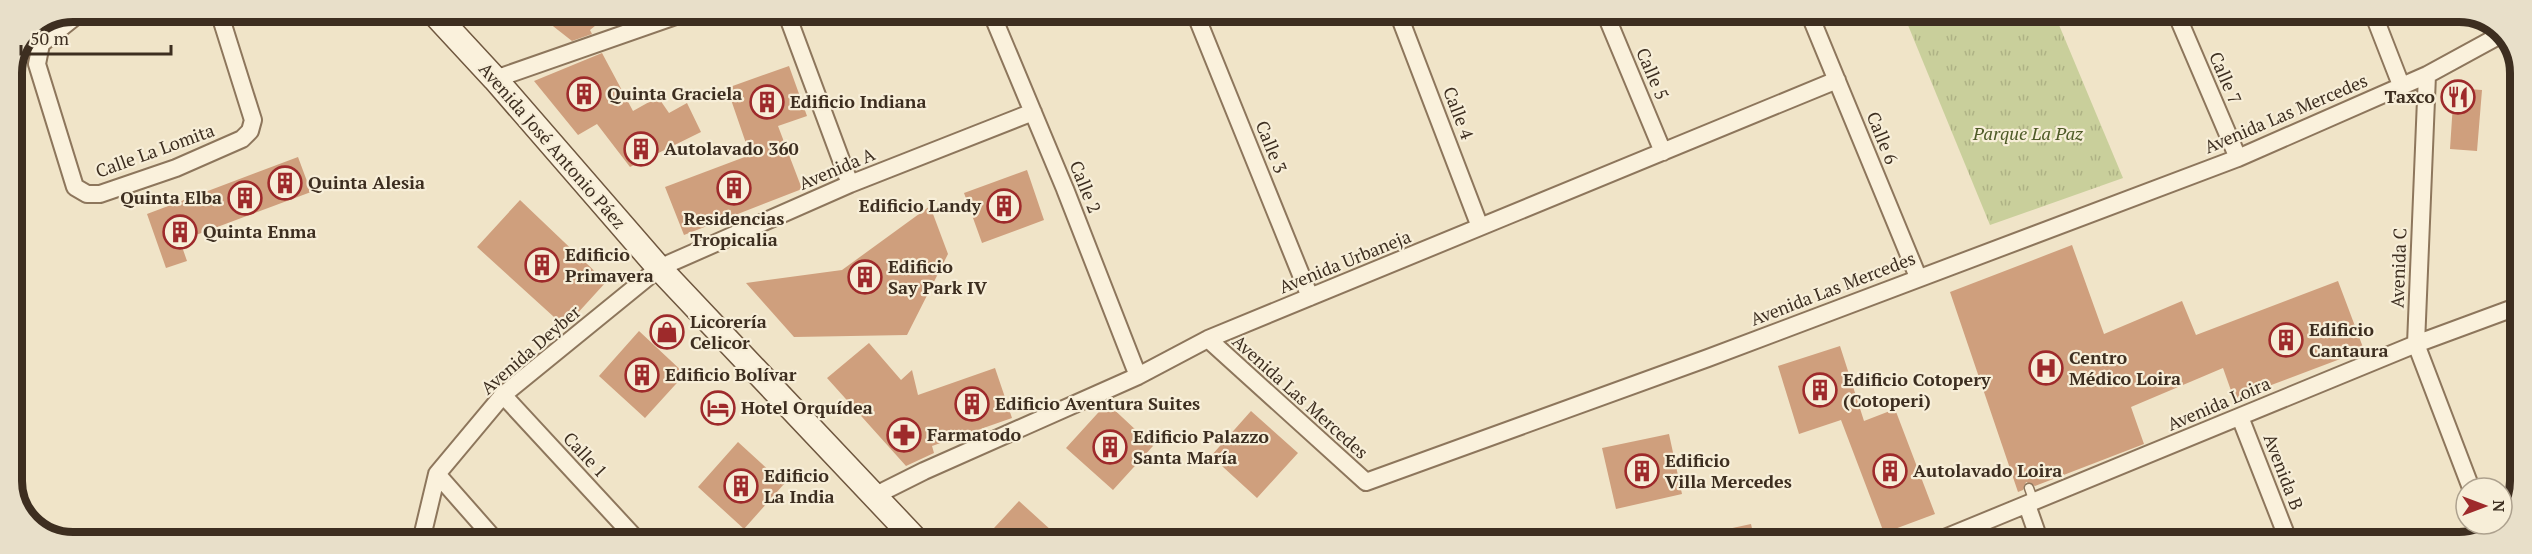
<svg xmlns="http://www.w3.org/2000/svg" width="2532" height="554" font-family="'PT Serif',serif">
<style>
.grass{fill:url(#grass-tufts)}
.building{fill:#cf9f7d}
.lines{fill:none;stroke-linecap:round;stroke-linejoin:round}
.lane-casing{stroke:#8d765c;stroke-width:11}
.street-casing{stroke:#8d765c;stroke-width:20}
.secondary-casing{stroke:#6f573f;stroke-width:27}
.lane{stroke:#faf1dc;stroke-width:8}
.street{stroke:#faf1dc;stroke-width:16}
.secondary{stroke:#faf1dc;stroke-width:24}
.labels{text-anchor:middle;stroke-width:4.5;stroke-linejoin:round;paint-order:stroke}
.street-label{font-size:18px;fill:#3d2e20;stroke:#f7eed8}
.poi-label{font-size:18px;font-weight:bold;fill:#3d2e20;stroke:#f7eed8;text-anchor:start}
.park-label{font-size:18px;font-style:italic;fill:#4d5a26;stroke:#f7eed8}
.rim{fill:none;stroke:#3d2e20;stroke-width:8}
</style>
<defs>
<pattern id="grass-tufts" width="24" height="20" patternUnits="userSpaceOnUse" patternTransform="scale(1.5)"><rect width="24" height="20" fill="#c9cf9b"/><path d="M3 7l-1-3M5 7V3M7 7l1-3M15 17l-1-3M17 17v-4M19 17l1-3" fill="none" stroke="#aeb285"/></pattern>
</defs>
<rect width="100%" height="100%" fill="#f0e4c8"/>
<path class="grass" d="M1903,13h151l69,165 -133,47z"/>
<path class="building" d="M535,12h77l-22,18 2,4 -20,7z
M602,53l31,58 25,-14 11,16 18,-10 14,29 -71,35 -33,-43 -19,11 -44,-54z
M789,66l18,50 -29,10 24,63 -118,46 -19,-48 85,-32 -23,-67z
M2454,88l28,2 -5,61 -27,-2z
M298,157l13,35 -131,49 7,20 -21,7 -19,-54z
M1027,170l17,50 -62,23 -18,-50z
M520,200l86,82 -41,45 -88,-80z
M930,206l18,48 -41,81 -113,2 -48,-54 96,-13z
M2072,245l32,89 78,-33 14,34 142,-54 26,69 -130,49 -11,-31 -92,39 13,37 -109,42 -9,-4 -3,8 -5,2 -68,-200z
M639,331l46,43 -40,44 -46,-42z
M869,343l32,37 11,-10 6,25 77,-27 17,50 -80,28 2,7 -28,13 -79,-88z
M1840,346l24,75 31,-12 40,105 -51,19 -43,-113 -42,14 -21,-68z
M1107,403l46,43 -40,44 -47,-42z
M1251,411l47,42 -41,45 -46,-42z
M1669,434l13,60 -66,15 -14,-61z
M738,442l46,42 -40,45 -46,-42z
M1019,501l44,40h-81z
M1751,524l4,18h-54l-1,-7z"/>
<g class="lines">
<defs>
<path id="lane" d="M2029,488l5,14"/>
<path id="street" d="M81,12l-40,32 -4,20 38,123 12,7h13l76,-26 66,-29 8,-8 3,-11 -34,-108
M786,12l64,172
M991,12l74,177 73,187
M1195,13l115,284
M1398,13l82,214
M1605,13l58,139
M1809,13l109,264
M2176,13l62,145
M2373,13l28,72
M2427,75l-11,269 55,144
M495,79l192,-67
M1208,339l158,143 342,-124 530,-200 189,-83 77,-42
M503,395l135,146
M2240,417l49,125
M437,474l59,67
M876,495l48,-24 214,-95 70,-37 629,-259
M2027,505l13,37
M2484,524l3,7
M421,541l16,-67 66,-79 156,-127 191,-84 183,-72
M1935,542l481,-198 103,-38"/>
<path id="secondary" d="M433,12l62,67 164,189 258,273"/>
</defs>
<use href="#lane" class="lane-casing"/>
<use href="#street" class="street-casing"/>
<use href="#secondary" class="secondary-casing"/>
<use href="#lane" class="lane"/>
<use href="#street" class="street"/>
<use href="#secondary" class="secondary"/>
</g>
<defs>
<symbol id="building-ring" viewBox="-11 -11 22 22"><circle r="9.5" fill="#f7eed8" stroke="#9e2a2b" stroke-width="1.5"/><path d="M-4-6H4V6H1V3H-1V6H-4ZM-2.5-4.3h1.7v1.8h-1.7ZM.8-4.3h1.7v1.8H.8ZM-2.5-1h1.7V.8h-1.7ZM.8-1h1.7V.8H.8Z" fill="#9e2a2b"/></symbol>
<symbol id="restaurant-ring" viewBox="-11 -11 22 22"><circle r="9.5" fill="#f7eed8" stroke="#9e2a2b" stroke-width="1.5"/><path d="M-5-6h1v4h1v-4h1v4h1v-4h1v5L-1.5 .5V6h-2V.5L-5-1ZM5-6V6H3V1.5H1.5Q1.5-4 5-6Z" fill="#9e2a2b"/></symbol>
<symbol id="shop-ring" viewBox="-11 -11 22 22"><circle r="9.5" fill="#f7eed8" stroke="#9e2a2b" stroke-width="1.5"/><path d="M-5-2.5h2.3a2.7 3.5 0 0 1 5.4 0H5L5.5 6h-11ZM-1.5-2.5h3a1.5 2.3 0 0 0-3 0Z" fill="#9e2a2b"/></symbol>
<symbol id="hospital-ring" viewBox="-11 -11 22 22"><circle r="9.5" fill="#f7eed8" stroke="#9e2a2b" stroke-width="1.5"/><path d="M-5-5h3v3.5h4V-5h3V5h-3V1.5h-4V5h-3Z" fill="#9e2a2b"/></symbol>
<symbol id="hotel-ring" viewBox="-11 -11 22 22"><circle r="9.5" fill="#f7eed8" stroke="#9e2a2b" stroke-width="1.5"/><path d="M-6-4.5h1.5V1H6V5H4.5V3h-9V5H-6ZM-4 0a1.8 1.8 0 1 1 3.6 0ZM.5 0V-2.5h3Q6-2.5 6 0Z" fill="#9e2a2b"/></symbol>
<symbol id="pharmacy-ring" viewBox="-11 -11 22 22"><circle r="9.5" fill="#f7eed8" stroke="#9e2a2b" stroke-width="1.5"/><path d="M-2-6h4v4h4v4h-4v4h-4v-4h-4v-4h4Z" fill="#9e2a2b"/></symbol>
</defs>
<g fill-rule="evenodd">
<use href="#building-ring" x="565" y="75" width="38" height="38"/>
<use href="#restaurant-ring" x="2439" y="78" width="38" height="38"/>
<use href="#building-ring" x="748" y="83" width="38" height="38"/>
<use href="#building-ring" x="622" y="130" width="38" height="38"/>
<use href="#building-ring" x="266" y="164" width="38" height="38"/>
<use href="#building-ring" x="715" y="169" width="38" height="38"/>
<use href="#building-ring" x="226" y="179" width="38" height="38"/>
<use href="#building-ring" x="985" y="187" width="38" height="38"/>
<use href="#building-ring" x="161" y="213" width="38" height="38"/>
<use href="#building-ring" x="523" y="246" width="38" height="38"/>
<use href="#building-ring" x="846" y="258" width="38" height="38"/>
<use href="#shop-ring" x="648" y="313" width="38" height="38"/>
<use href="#building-ring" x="2267" y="321" width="38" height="38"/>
<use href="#hospital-ring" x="2027" y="349" width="38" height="38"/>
<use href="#building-ring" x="623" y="356" width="38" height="38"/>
<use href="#building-ring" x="1801" y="371" width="38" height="38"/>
<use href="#building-ring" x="953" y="385" width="38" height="38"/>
<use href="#hotel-ring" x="699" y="389" width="38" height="38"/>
<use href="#pharmacy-ring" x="885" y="416" width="38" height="38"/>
<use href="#building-ring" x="1091" y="428" width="38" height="38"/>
<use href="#building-ring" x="1623" y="452" width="38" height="38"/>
<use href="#building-ring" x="1871" y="452" width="38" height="38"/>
<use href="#building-ring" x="722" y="467" width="38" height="38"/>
</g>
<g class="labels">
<g class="street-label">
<text transform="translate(1652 74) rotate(67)" y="6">Calle 5</text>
<text transform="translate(2225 78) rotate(67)" y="6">Calle 7</text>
<text transform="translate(1458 113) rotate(69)" y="6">Calle 4</text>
<text transform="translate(2286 114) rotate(-23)" y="6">Avenida Las Mercedes</text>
<text transform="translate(1882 138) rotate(68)" y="6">Calle 6</text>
<text transform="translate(552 146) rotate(49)" y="6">Avenida José Antonio Páez</text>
<text transform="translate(1271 147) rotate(68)" y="6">Calle 3</text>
<text transform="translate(155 151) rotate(-20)" y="6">Calle La Lomita</text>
<text transform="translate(837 169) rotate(-23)" y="6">Avenida A</text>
<text transform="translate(1085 187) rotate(68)" y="6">Calle 2</text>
<text transform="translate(1345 262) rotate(-22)" y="6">Avenida Urbaneja</text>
<text transform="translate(2399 268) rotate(-88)" y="6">Avenida C</text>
<text transform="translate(1833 289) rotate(-21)" y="6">Avenida Las Mercedes</text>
<text transform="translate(531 350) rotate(-41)" y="6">Avenida Deyber</text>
<text transform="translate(1300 397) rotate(42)" y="6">Avenida Las Mercedes</text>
<text transform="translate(2219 404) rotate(-23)" y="6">Avenida Loira</text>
<text transform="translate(585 455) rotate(47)" y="6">Calle 1</text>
<text transform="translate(2283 472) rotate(69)" y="6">Avenida B</text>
</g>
<g class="poi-label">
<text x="607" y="100">Quinta Graciela</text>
<text x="2435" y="103" text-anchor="end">Taxco</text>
<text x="790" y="108">Edificio Indiana</text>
<text x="664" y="155">Autolavado 360</text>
<text x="308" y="189">Quinta Alesia</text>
<text x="222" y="204" text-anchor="end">Quinta Elba</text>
<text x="981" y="212" text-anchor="end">Edificio Landy</text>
<text x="734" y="225" text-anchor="middle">Residencias<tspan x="734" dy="21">Tropicalia</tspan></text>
<text x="203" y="238">Quinta Enma</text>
<text x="565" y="261">Edificio<tspan x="565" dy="21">Primavera</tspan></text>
<text x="888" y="273">Edificio<tspan x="888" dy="21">Say Park IV</tspan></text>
<text x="690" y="328">Licorería<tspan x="690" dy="21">Celicor</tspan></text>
<text x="2309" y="336">Edificio<tspan x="2309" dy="21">Cantaura</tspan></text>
<text x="2069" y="364">Centro<tspan x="2069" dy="21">Médico Loira</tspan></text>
<text x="665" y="381">Edificio Bolívar</text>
<text x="1843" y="386">Edificio Cotopery<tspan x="1843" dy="21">(Cotoperi)</tspan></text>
<text x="995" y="410">Edificio Aventura Suites</text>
<text x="741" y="414">Hotel Orquídea</text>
<text x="927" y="441">Farmatodo</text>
<text x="1133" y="443">Edificio Palazzo<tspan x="1133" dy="21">Santa María</tspan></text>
<text x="1665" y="467">Edificio<tspan x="1665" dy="21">Villa Mercedes</tspan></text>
<text x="1913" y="477">Autolavado Loira</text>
<text x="764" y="482">Edificio<tspan x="764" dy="21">La India</tspan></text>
</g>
<g class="park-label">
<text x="2028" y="140">Parque La Paz</text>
</g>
</g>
<path d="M0 0H2532V554H0ZM73 22H2459A51 51 0 0 1 2510 73V481A51 51 0 0 1 2459 532H73A51 51 0 0 1 22 481V73A51 51 0 0 1 73 22Z" fill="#e8dfc9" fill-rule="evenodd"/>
<path class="rim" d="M73 22H2459A51 51 0 0 1 2510 73V481A51 51 0 0 1 2459 532H73A51 51 0 0 1 22 481V73A51 51 0 0 1 73 22Z"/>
<g transform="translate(2484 506) rotate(90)"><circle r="28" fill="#f7eed8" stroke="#ada18e" stroke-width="1.5"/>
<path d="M0-4.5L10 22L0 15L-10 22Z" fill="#9e2a2b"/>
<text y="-9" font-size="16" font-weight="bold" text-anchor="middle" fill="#3d2e20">N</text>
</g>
<path d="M21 45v9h150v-9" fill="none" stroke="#3d2e20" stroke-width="3"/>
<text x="30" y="45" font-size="18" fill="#3d2e20" stroke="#f7eed8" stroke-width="4.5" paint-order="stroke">50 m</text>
</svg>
